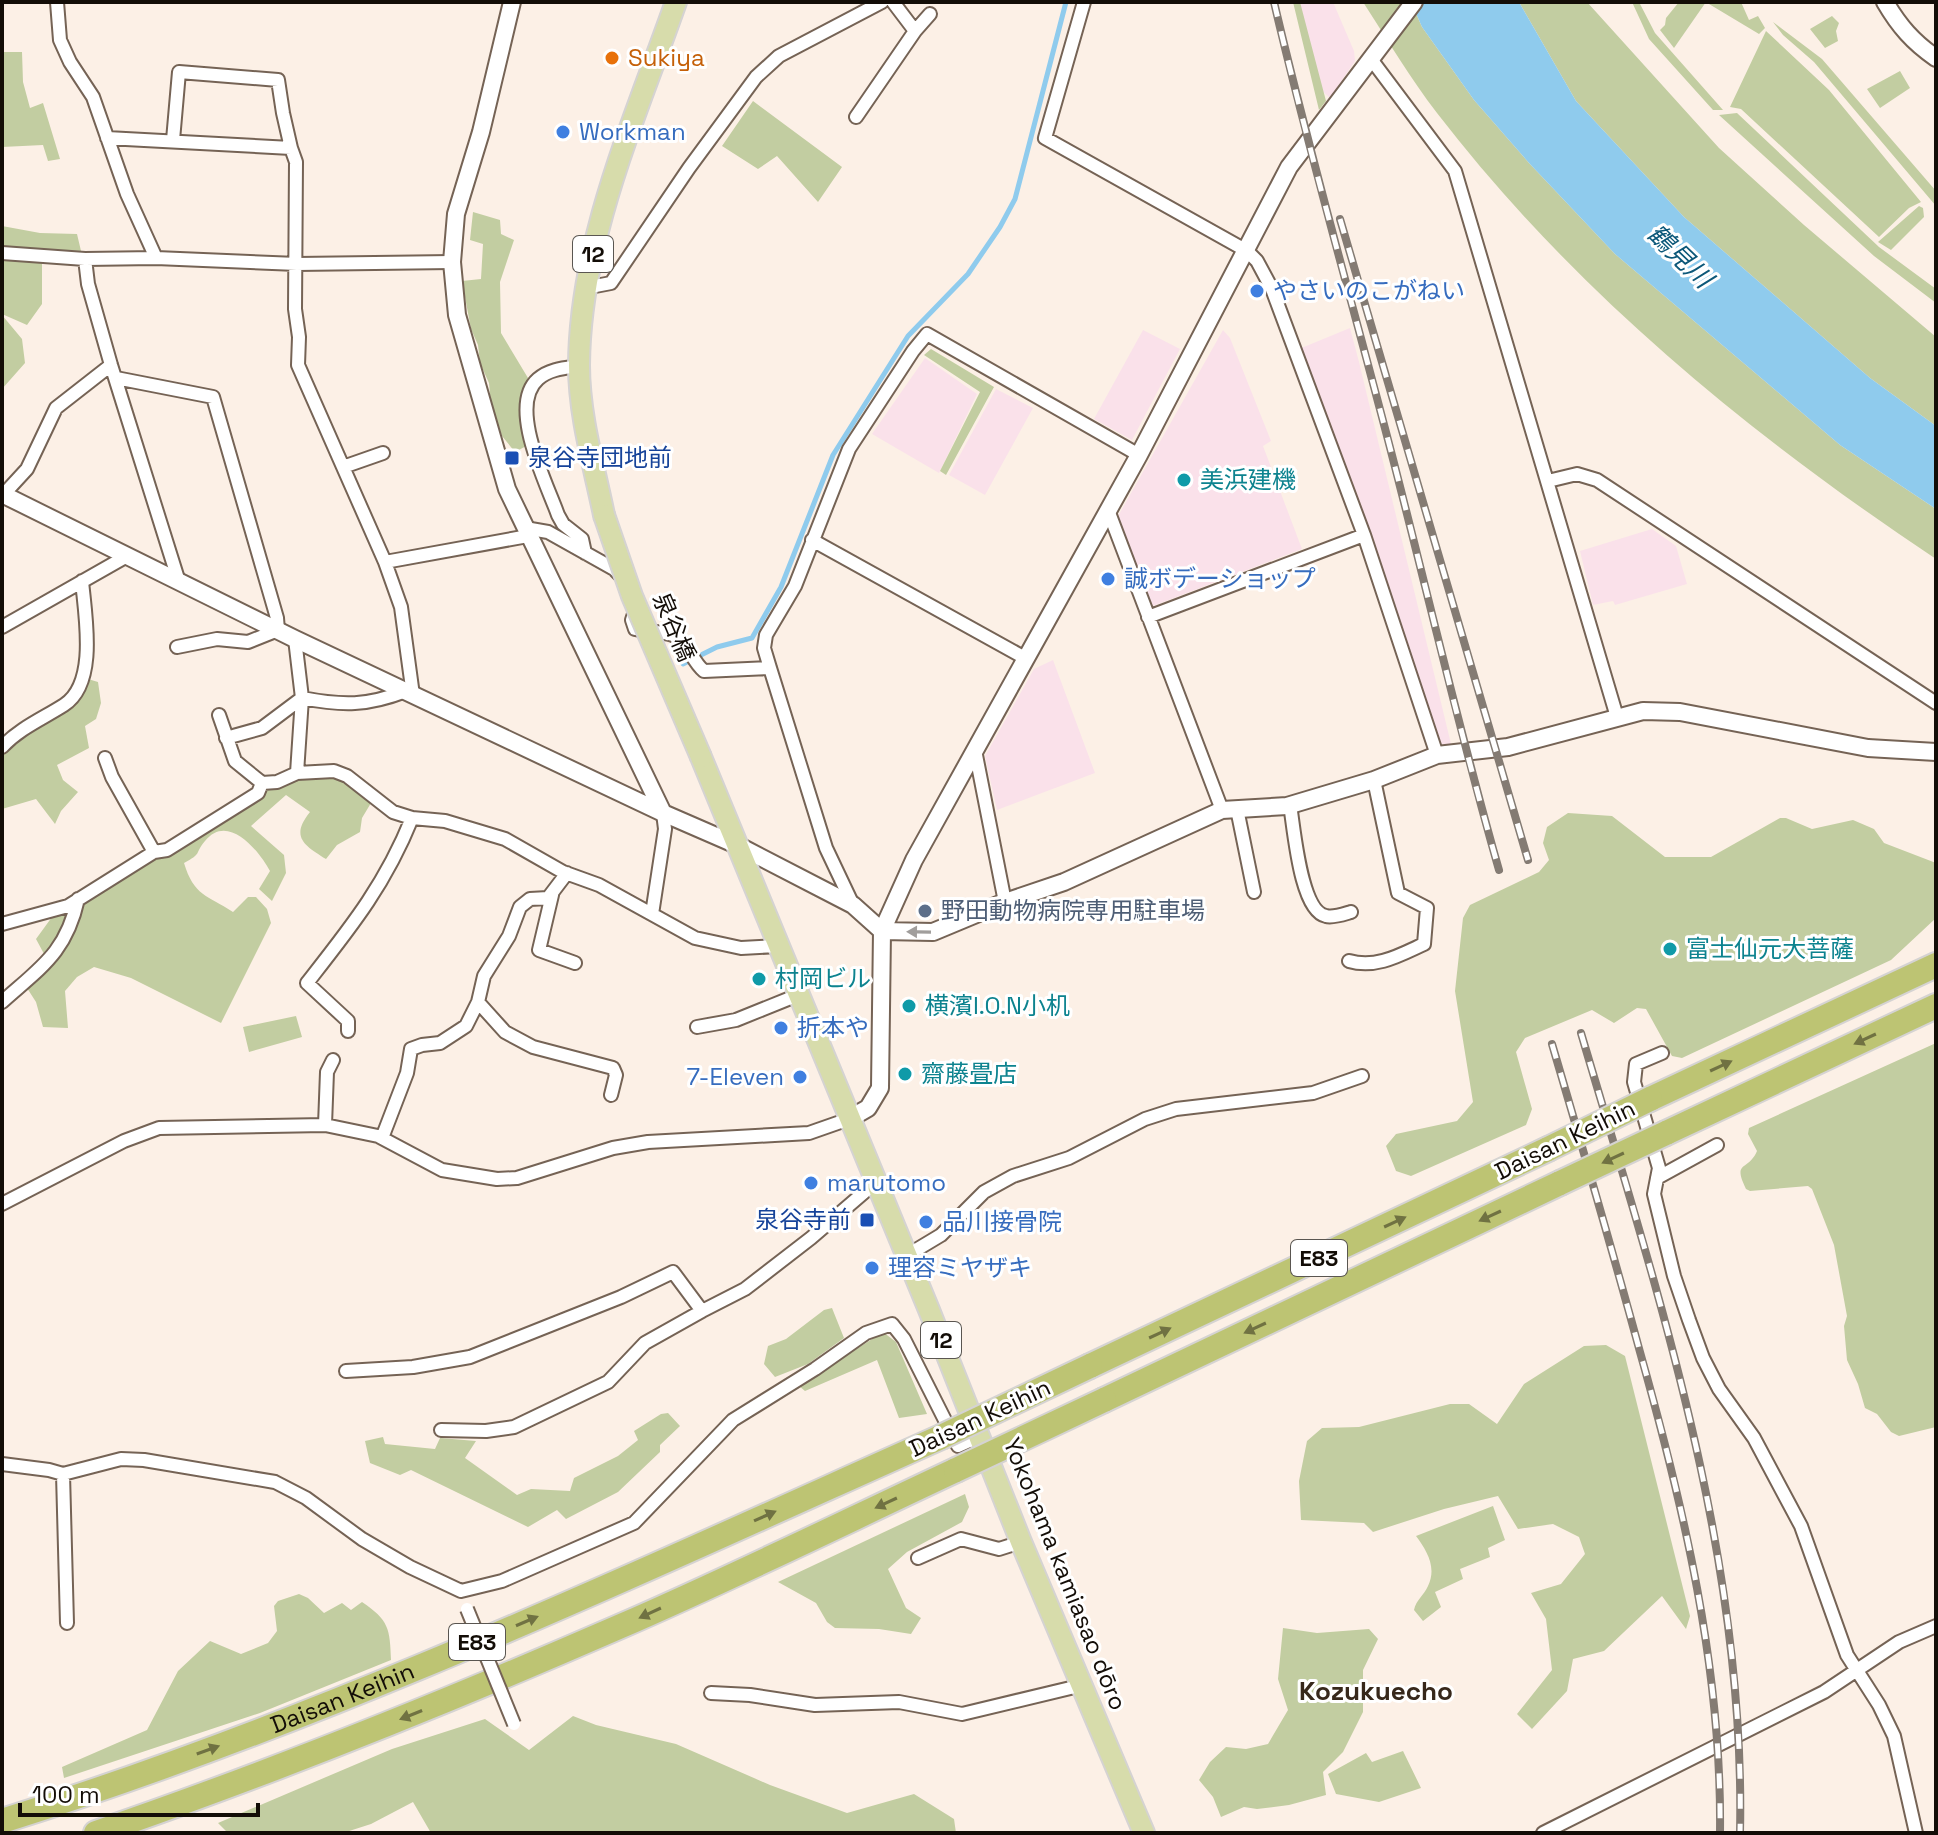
<svg xmlns="http://www.w3.org/2000/svg" width="1938" height="1835" font-family="'Space Grotesk','Noto Sans JP',sans-serif">
<style>
.industrial{fill:#fae1ea}
.green{fill:#c2cda1}
.water{fill:#8fcbed}
.lines{fill:none;stroke-linecap:round;stroke-linejoin:round}
.stream{stroke:#8fcbed;stroke-width:5}
.minor-casing{stroke:#756355;stroke-width:16}
.tertiary-casing{stroke:#756355;stroke-width:20}
.primary-casing{stroke:#d5d3d2;stroke-width:24}
.motorway-casing{stroke:#d5d3d2;stroke-width:28}
.minor{stroke:#fff;stroke-width:12}
.tertiary{stroke:#fff;stroke-width:16}
.primary{stroke:#d7dcab;stroke-width:20}
.motorway{stroke:#bdc473;stroke-width:24}
.rail-casing{stroke:#847b73;stroke-width:8}
.rail{stroke:#fff;stroke-width:5;stroke-dasharray:15;stroke-linecap:butt}
.minor-bridge-casing{stroke:#756355;stroke-width:16;stroke-linecap:butt}
.primary-bridge-casing{stroke:#d5d3d2;stroke-width:24;stroke-linecap:butt}
.motorway-bridge-casing{stroke:#d5d3d2;stroke-width:28;stroke-linecap:butt}
.minor-bridge{stroke:#fff;stroke-width:12}
.primary-bridge{stroke:#d7dcab;stroke-width:20}
.motorway-bridge{stroke:#bdc473;stroke-width:24}
.oneway{fill:#a19e9c}
.oneway2{fill:#707242}
.food-dot{fill:#e8710a;stroke:#fff;stroke-width:3}
.shop-dot{fill:#3f7fe0;stroke:#fff;stroke-width:3}
.transit-dot{fill:#1a4fb4;stroke:#fff;stroke-width:3}
.culture-dot{fill:#0f9aa8;stroke:#fff;stroke-width:3}
.service-dot{fill:#5c6f8a;stroke:#fff;stroke-width:3}
.labels{text-anchor:middle;stroke-width:6;stroke-linejoin:round;paint-order:stroke}
.shield{fill:#fff;stroke:#5a5651;stroke-width:2}
.shield-label{font-size:22px;font-weight:bold;fill:#130d07}
.food-label{font-size:24px;fill:#c56008;stroke:#fff;text-anchor:start}
.shop-label{font-size:24px;fill:#366cbe;stroke:#fff;text-anchor:start}
.transit-label{font-size:24px;fill:#164399;stroke:#fff;text-anchor:start}
.culture-label{font-size:24px;fill:#0d838f;stroke:#fff;text-anchor:start}
.street-label{font-size:24px;fill:#130d07;stroke:#fff}
.service-label{font-size:24px;fill:#4e5e75;stroke:#fff;text-anchor:start}
.water-label{font-size:26px;font-style:italic;fill:#0c5879;stroke:#fff}
.neighbourhood-label{font-size:26px;font-weight:bold;fill:#37281b;stroke:#fff}
</style>
<rect width="100%" height="100%" fill="#fcf0e6"/>
<path class="industrial" d="M1299,2h34l21,49 1,10 -25,37 -9,-8z
M1350,328l9,34 92,382h-12l-68,-208 -72,-187z
M1143,330l37,19 -48,91 -38,-21z
M1223,330l7,8 41,103 -8,5 39,103 -149,57 -36,-88z
M925,358l52,36 -38,79 -67,-39z
M996,389l37,19 -48,87 -36,-20z
M1652,529l24,17 11,38 -72,21 -2,-4 -20,4 -13,-54z
M1053,660l42,113 -98,37 -12,-54 49,-87z"/>
<path class="green" d="M1293,2h7l26,99 -7,9z
M1363,2h48l11,25 52,73 55,63 86,91 225,191 96,64v50c-186,-124 -362,-268 -499,-446 -27,-35 -50,-74 -74,-111z
M1519,2h68l132,146 85,77 132,112v89l-66,-48 -186,-161 -108,-116z
M1632,2h7l16,31 68,77h-10l-64,-71z
M1679,2h27l-32,46 -14,-18 5,-5 1,-7z
M1710,2h31l8,18 9,-4 7,12 -6,6 -50,-30z
M1832,16l7,7 -3,8 2,10 -13,7 -15,-19z
M1773,22l49,37 114,132v15l-122,-144 -31,-27z
M1766,31l63,59 92,112 -12,6 -30,29 -138,-128 -11,-2z
M2,52h20l1,30 7,26 13,-5 17,56 -12,2 -5,-16 -41,2z
M1900,71l10,17 -30,20 -13,-19z
M753,101l89,66 -24,35 -41,-46 -19,13 -36,-23z
M1737,113l142,134 57,42v14l-62,-47 -155,-141z
M1919,206l4,2 1,9 -33,33 -13,-8z
M473,212l27,8 1,14 13,6 -14,42 1,51 27,45 -9,29 10,17 1,20 -15,8 -13,-16 -11,-31 -2,-22 -9,-20 -2,-18 -7,-16 -9,-48 19,-2 2,-35 -13,-4z
M2,226l38,7 37,1 4,17 -39,-1v54l-15,21 -25,-11z
M2,315l20,24 3,24 -23,26z
M931,349l63,38 -48,88 -6,-4 40,-79 -56,-37z
M88,679l10,3 3,21 -5,16 -11,7 4,22 -32,17 6,15 15,12 -17,19 -6,13 -19,-25 -34,10v-73l12,7z
M332,776l14,5 25,22 -9,15 -2,14 -23,13 -11,14c-22,-14 -36,-22 -16,-47l-24,-17 -35,31 33,29 2,18 -14,28 -13,-12 11,-18c-11,-20 -42,-59 -65,-30 -11,13 -2,12 -21,22 10,33 23,32 49,49l15,-15h8l11,12 4,14 -50,100 -90,-45 -37,-11 -17,10 -12,14 3,37 -25,-1 -7,-25 -9,-14 23,-23 -14,-26 16,-22 17,-7 86,-54 104,-58c17,-21 47,-21 73,-22z
M1568,813l44,3 53,41h46l69,-39h6l26,11 41,-9 21,9 10,14 52,20v55l-45,42 -209,98 -10,-2 -26,-47 -9,-1 -23,15 -22,-13 -67,28 -9,14 16,57 -6,16 -115,51 -15,-5 -10,-25 10,-12 61,-13 16,-19 -18,-111 8,-73 7,-13 69,-33 10,-12 -6,-17 4,-16z
M296,1016l6,21 -53,15 -6,-25z
M1936,1043v384l-37,9 -8,-4 -14,-18 -12,-6 -7,-24 -11,-24 -3,-34 3,-10 -13,-71 -22,-56 -4,-3 -58,5 -4,-2c-14,-29 2,-17 11,-38l-9,-17 1,-6z
M832,1308l12,30 -36,26 -33,13 -11,-13 4,-18 18,-7 38,-29z
M883,1332l13,10 31,72 -28,4 -22,-58 -72,31 -6,-5z
M1606,1345l19,11 65,260 -4,13 -24,-33 -58,55 -31,8 -6,32 -35,38 -15,-15 35,-44 -6,-51 -15,-26 30,-9 24,-30 -6,-17 -26,-13 -35,5 -20,-33 -54,13 -71,23 -9,-9 -63,-3 -2,-39 8,-40 15,-13 37,-1 91,-23h19l28,20 27,-40 60,-38z
M668,1413l12,13 -20,19v7l-42,40 -52,27 -9,-9 -29,17 -117,-57 -11,5 -30,-12 -5,-22 18,-4 2,7 50,5 5,-11 36,3 -11,17 52,37 14,-6 39,2 4,-13 44,-22 20,-16 -4,-9 27,-17z
M965,1494l4,13 -7,15 -55,30 -19,17 18,39 15,10 -10,16 -32,-5 -44,-1 -8,-6 -11,-19 -38,-21z
M1493,1506l12,34 -17,8 2,9 -30,12 3,10 -28,13 6,15 -18,14 -9,-11c2,-10 10,-15 14,-24 9,-19 -1,-35 -12,-50z
M299,1594l9,4 16,15 18,-10 9,7 11,-8c27,18 28,27 29,58l-131,53 -196,65 -2,-11 85,-37 31,-59 32,-30 31,13 27,-11 9,-12 -3,-25 4,-5z
M1283,1628l34,5 52,-4 9,10 -15,31v42l-20,40 -20,20 3,23 -37,10 -32,4 -13,-2 -23,10 -8,-20 -14,-17 11,-18 16,-15 20,2 22,-5 20,-34 -10,-31z
M573,1716l23,9 80,19 94,41 77,28 67,-19 40,25 2,14h-525l-18,-31 -42,22 -28,9h-115l-10,-10 174,-74 93,-30 44,31z
M1403,1751l18,37 -42,14 -43,-8 -8,-20 38,-21 6,9z"/>
<path class="water" d="M1411,2h108l57,99 108,116 186,161 66,48v83l-96,-64 -225,-191 -86,-91 -55,-63 -52,-73z"/>
<g class="lines">
<path class="stream" d="M683,664l34,-17 35,-9 29,-51 52,-132 75,-119 60,-62 32,-47 15,-28 51,-197"/>
<defs>
<path id="minor" d="M57,2l3,38 10,22 23,35 34,97 29,64
M893,2l22,29
M1084,2l-39,136 202,113 10,10 15,28 92,246 73,220
M1371,59l84,112 162,546
M856,117l59,-86 15,-17
M107,138l184,10 5,14 -1,147 4,28 -1,28 87,197 16,45 12,88
M173,140l6,-68 99,8 5,33 8,35
M2,253l83,6 71,-1 141,6 155,-2
M85,259l3,25 23,81 68,217
M585,288l26,-5 78,-115 67,-91 23,-21 103,-54
M579,366c-14,2 -30,3 -41,13 -31,27 9,105 20,136l5,9 19,15 3,14
M116,378l97,19 64,221 1,12 -30,12 -31,-3 -40,8
M343,467l40,-14
M1548,481l29,-7 20,6 339,223
M4,494l23,-25 29,-61 55,-43
M1108,510l114,300
M525,528l23,4 66,37 7,7
M812,540l213,118
M385,562l143,-26
M635,611l-3,9 3,9c13,3 36,2 45,10 10,9 13,23 24,32l66,-3
M1148,617l216,-82
M2,627l125,-71
M219,715l16,46 27,22 15,-1 20,-9 5,-75 -7,-59
M226,738l36,-10 40,-30c41,8 65,8 104,-7
M2,747c18,-19 40,-28 62,-42 34,-22 21,-90 18,-124
M975,750l30,152
M297,773l37,-2 13,5 46,36 19,6 33,3 60,18 58,33 36,13 96,53 46,10 37,-2
M1290,805c4,22 10,106 36,111 7,2 18,-2 25,-4
M1237,809l17,83
M154,852l13,-2 91,-57 4,-10
M552,895l-13,55 36,13
M853,905l-27,-57 -56,-180 -6,-20 2,-13 29,-49 54,-137 64,-98 14,-17 212,121
M652,914l13,-85 -2,-16
M2,924l66,-18 86,-54 -42,-75 -7,-19
M1349,961c27,8 51,-6 75,-17l3,-36 -29,-15 -24,-113
M2,1002c39,-35 64,-49 76,-103
M478,1002l27,30 28,15 80,21 3,7 -5,20
M697,1027l39,-7 62,-25
M348,1031v-10l-41,-38c44,-56 78,-98 105,-165
M1662,1053l-26,11 -2,18 25,86 -5,26 20,82 15,44 14,38 16,31 35,49 47,88 46,129 32,50 15,31 22,97
M325,1125l2,-53 6,-12
M382,1138l25,-65 4,-24 11,-4 18,-2 26,-17 12,-24 6,-26 25,-40 11,-29 10,-8 18,-1 19,-25
M1657,1178l60,-33
M2,1204l122,-63 35,-13 166,-3 53,11 64,34 55,9 20,-1 96,-30 35,-6 161,-9 40,-14
M906,1256l35,-21 43,-43 29,-16 56,-18 76,-39 31,-10 137,-16 49,-17
M346,1371l67,-4 57,-10 151,-60 52,-25 29,39 43,-22 66,-51 64,-55
M441,1430l45,1 28,-4 94,-45 37,-39 57,-32
M2,1464l47,6 14,4 58,-15 23,1 131,22 31,16 56,41 48,28 51,24 41,-10 132,-58 99,-103 82,-51 51,-36 26,-9 12,15 54,107 22,-10
M63,1474l4,149
M918,1558l43,-19 38,10 22,-7
M711,1693l39,2 65,10 84,-3 63,12 121,-29
M1543,1833l281,-141 75,-50 37,-16"/>
<path id="tertiary" d="M512,2l-31,130 -25,82 -4,48 5,53 50,174 156,324
M1885,2c14,24 28,40 51,56
M2,494l293,145 368,174 76,33 114,59 29,26 51,1 72,-30 59,-20 158,-72 65,-4 87,-26 63,-25 71,-8 135,-36 37,1 188,36 68,4
M849,1119l19,-11 12,-20 2,-157 32,-71 225,-405 150,-288 125,-165"/>
<path id="primary" d="M604,515c-10,-49 -25,-99 -25,-150 1,-126 56,-246 97,-363
M701,757l228,553 92,232 123,291"/>
<g id="motorway">
<path d="M1650,1099l286,-134"/>
<path d="M1666,1133l270,-127"/>
<path d="M1090,1366l458,-217"/>
<path d="M1104,1400l456,-217"/>
<path id="s1" d="M2,1821c323,-101 631,-246 939,-384"/>
<path d="M96,1833c178,-61 353,-132 525,-207 113,-49 224,-104 335,-156"/>
</g>
</defs>
<use href="#minor" class="minor-casing"/>
<use href="#tertiary" class="tertiary-casing"/>
<use href="#primary" class="primary-casing"/>
<use href="#motorway" class="motorway-casing"/>
<use href="#minor" class="minor"/>
<use href="#tertiary" class="tertiary"/>
<use href="#primary" class="primary"/>
<use href="#motorway" class="motorway"/>
<defs>
<path id="rail" d="M1274,2c34,146 75,289 113,434 38,145 71,291 112,434
M1340,219l188,641
M1581,1033c77,261 165,524 159,800
M1552,1044c30,102 60,205 88,308 44,156 82,317 80,481"/>
</defs>
<use href="#rail" class="rail-casing"/>
<use href="#rail" class="rail"/>
<defs>
<path id="minor-bridge" d="M467,1609l47,115"/>
<path id="primary-bridge" d="M604,515l28,81 69,161"/>
<path id="motorway-bridge" d="M1548,1149l102,-50
M1560,1183l106,-50
M941,1437l149,-71
M956,1470l148,-70"/>
</defs>
<use href="#minor-bridge" class="minor-bridge-casing"/>
<use href="#primary-bridge" class="primary-bridge-casing"/>
<use href="#motorway-bridge" class="motorway-bridge-casing"/>
<use href="#minor-bridge" class="minor-bridge"/>
<use href="#primary-bridge" class="primary-bridge"/>
<use href="#motorway-bridge" class="motorway-bridge"/>
</g>
<defs><path id="oneway-solid" d="M-6-.8H1V-3.2L6.5 0L1 3.2V.8H-6Z" transform="scale(2)"/></defs>
<use class="oneway" href="#oneway-solid" transform="translate(919 932) rotate(-179)"/>
<g class="oneway2">
<use href="#oneway-solid" transform="translate(1865 1039) rotate(155)"/>
<use href="#oneway-solid" transform="translate(1721 1066) rotate(-25)"/>
<use href="#oneway-solid" transform="translate(1613 1158) rotate(155)"/>
<use href="#oneway-solid" transform="translate(1490 1216) rotate(155)"/>
<use href="#oneway-solid" transform="translate(1395 1222) rotate(-25)"/>
<use href="#oneway-solid" transform="translate(1255 1328) rotate(155)"/>
<use href="#oneway-solid" transform="translate(1160 1333) rotate(-25)"/>
<use href="#oneway-solid" transform="translate(886 1503) rotate(155)"/>
<use href="#oneway-solid" transform="translate(765 1516) rotate(-24)"/>
<use href="#oneway-solid" transform="translate(650 1613) rotate(155)"/>
<use href="#oneway-solid" transform="translate(527 1621) rotate(-23)"/>
<use href="#oneway-solid" transform="translate(411 1715) rotate(158)"/>
<use href="#oneway-solid" transform="translate(208 1750) rotate(-20)"/>
</g>
<circle class="food-dot" cx="612" cy="58" r="8"/>
<g class="shop-dot">
<circle cx="563" cy="132" r="8"/>
<circle cx="1257" cy="291" r="8"/>
<circle cx="1108" cy="579" r="8"/>
<circle cx="781" cy="1028" r="8"/>
<circle cx="800" cy="1077" r="8"/>
<circle cx="811" cy="1183" r="8"/>
<circle cx="926" cy="1222" r="8"/>
<circle cx="872" cy="1268" r="8"/>
</g>
<g class="transit-dot">
<rect x="504" y="450" width="16" height="16" rx="4"/>
<rect x="859" y="1212" width="16" height="16" rx="4"/>
</g>
<g class="culture-dot">
<circle cx="1184" cy="480" r="8"/>
<circle cx="1670" cy="949" r="8"/>
<circle cx="759" cy="979" r="8"/>
<circle cx="909" cy="1006" r="8"/>
<circle cx="905" cy="1074" r="8"/>
</g>
<circle class="service-dot" cx="925" cy="911" r="8"/>
<g class="labels">
<g class="shield">
<rect x="573" y="236" width="40" height="36" rx="6"/>
<rect x="1291" y="1240" width="56" height="36" rx="6"/>
<rect x="921" y="1322" width="40" height="36" rx="6"/>
<rect x="449" y="1624" width="56" height="36" rx="6"/>
</g>
<g class="shield-label">
<text x="593" y="262">12</text>
<text x="1319" y="1266">E83</text>
<text x="941" y="1348">12</text>
<text x="477" y="1650">E83</text>
</g>
<g class="food-label">
<text x="628" y="66">Sukiya</text>
</g>
<g class="shop-label">
<text x="579" y="140">Workman</text>
<text x="1273" y="299">やさいのこがねい</text>
<text x="1124" y="587">誠ボデーショップ</text>
<text x="797" y="1036">折本や</text>
<text x="784" y="1085" text-anchor="end">7-Eleven</text>
<text x="827" y="1191">marutomo</text>
<text x="942" y="1230">品川接骨院</text>
<text x="888" y="1276">理容ミヤザキ</text>
</g>
<g class="transit-label">
<text x="528" y="466">泉谷寺団地前</text>
<text x="851" y="1228" text-anchor="end">泉谷寺前</text>
</g>
<g class="culture-label">
<text x="1200" y="488">美浜建機</text>
<text x="1686" y="957">富士仙元大菩薩</text>
<text x="775" y="987">村岡ビル</text>
<text x="925" y="1014">横濱I.O.N小机</text>
<text x="921" y="1082">齋藤畳店</text>
</g>
<g class="street-label">
<text transform="translate(674 627) rotate(67)" y="8">泉谷橋</text>
<text transform="translate(1565 1140) rotate(-26)" y="8">Daisan Keihin</text>
<text transform="translate(980 1418) rotate(-25)" y="8">Daisan Keihin</text>
<text transform="translate(1065 1574) rotate(68)" y="8">Yokohama kamiasao dōro</text>
<text dy="8" stroke="none"><textPath href="#s1" startOffset="362">Daisan Keihin</textPath></text>
</g>
<g class="service-label">
<text x="941" y="919">野田動物病院専用駐車場</text>
</g>
<g class="water-label">
<text transform="translate(1680 256) rotate(44)" y="9">鶴見川</text>
</g>
<g class="neighbourhood-label">
<text x="1376" y="1700">Kozukuecho</text>
</g>
</g>
<rect width="1938" height="1835" fill="none" stroke="#130d07" stroke-width="8"/>
<path d="M20 1803v12h238v-12" fill="none" stroke="#130d07" stroke-width="4"/>
<text x="32" y="1803" font-size="24" fill="#130d07" stroke="#ffffff" stroke-width="6" paint-order="stroke">100 m</text>
</svg>
